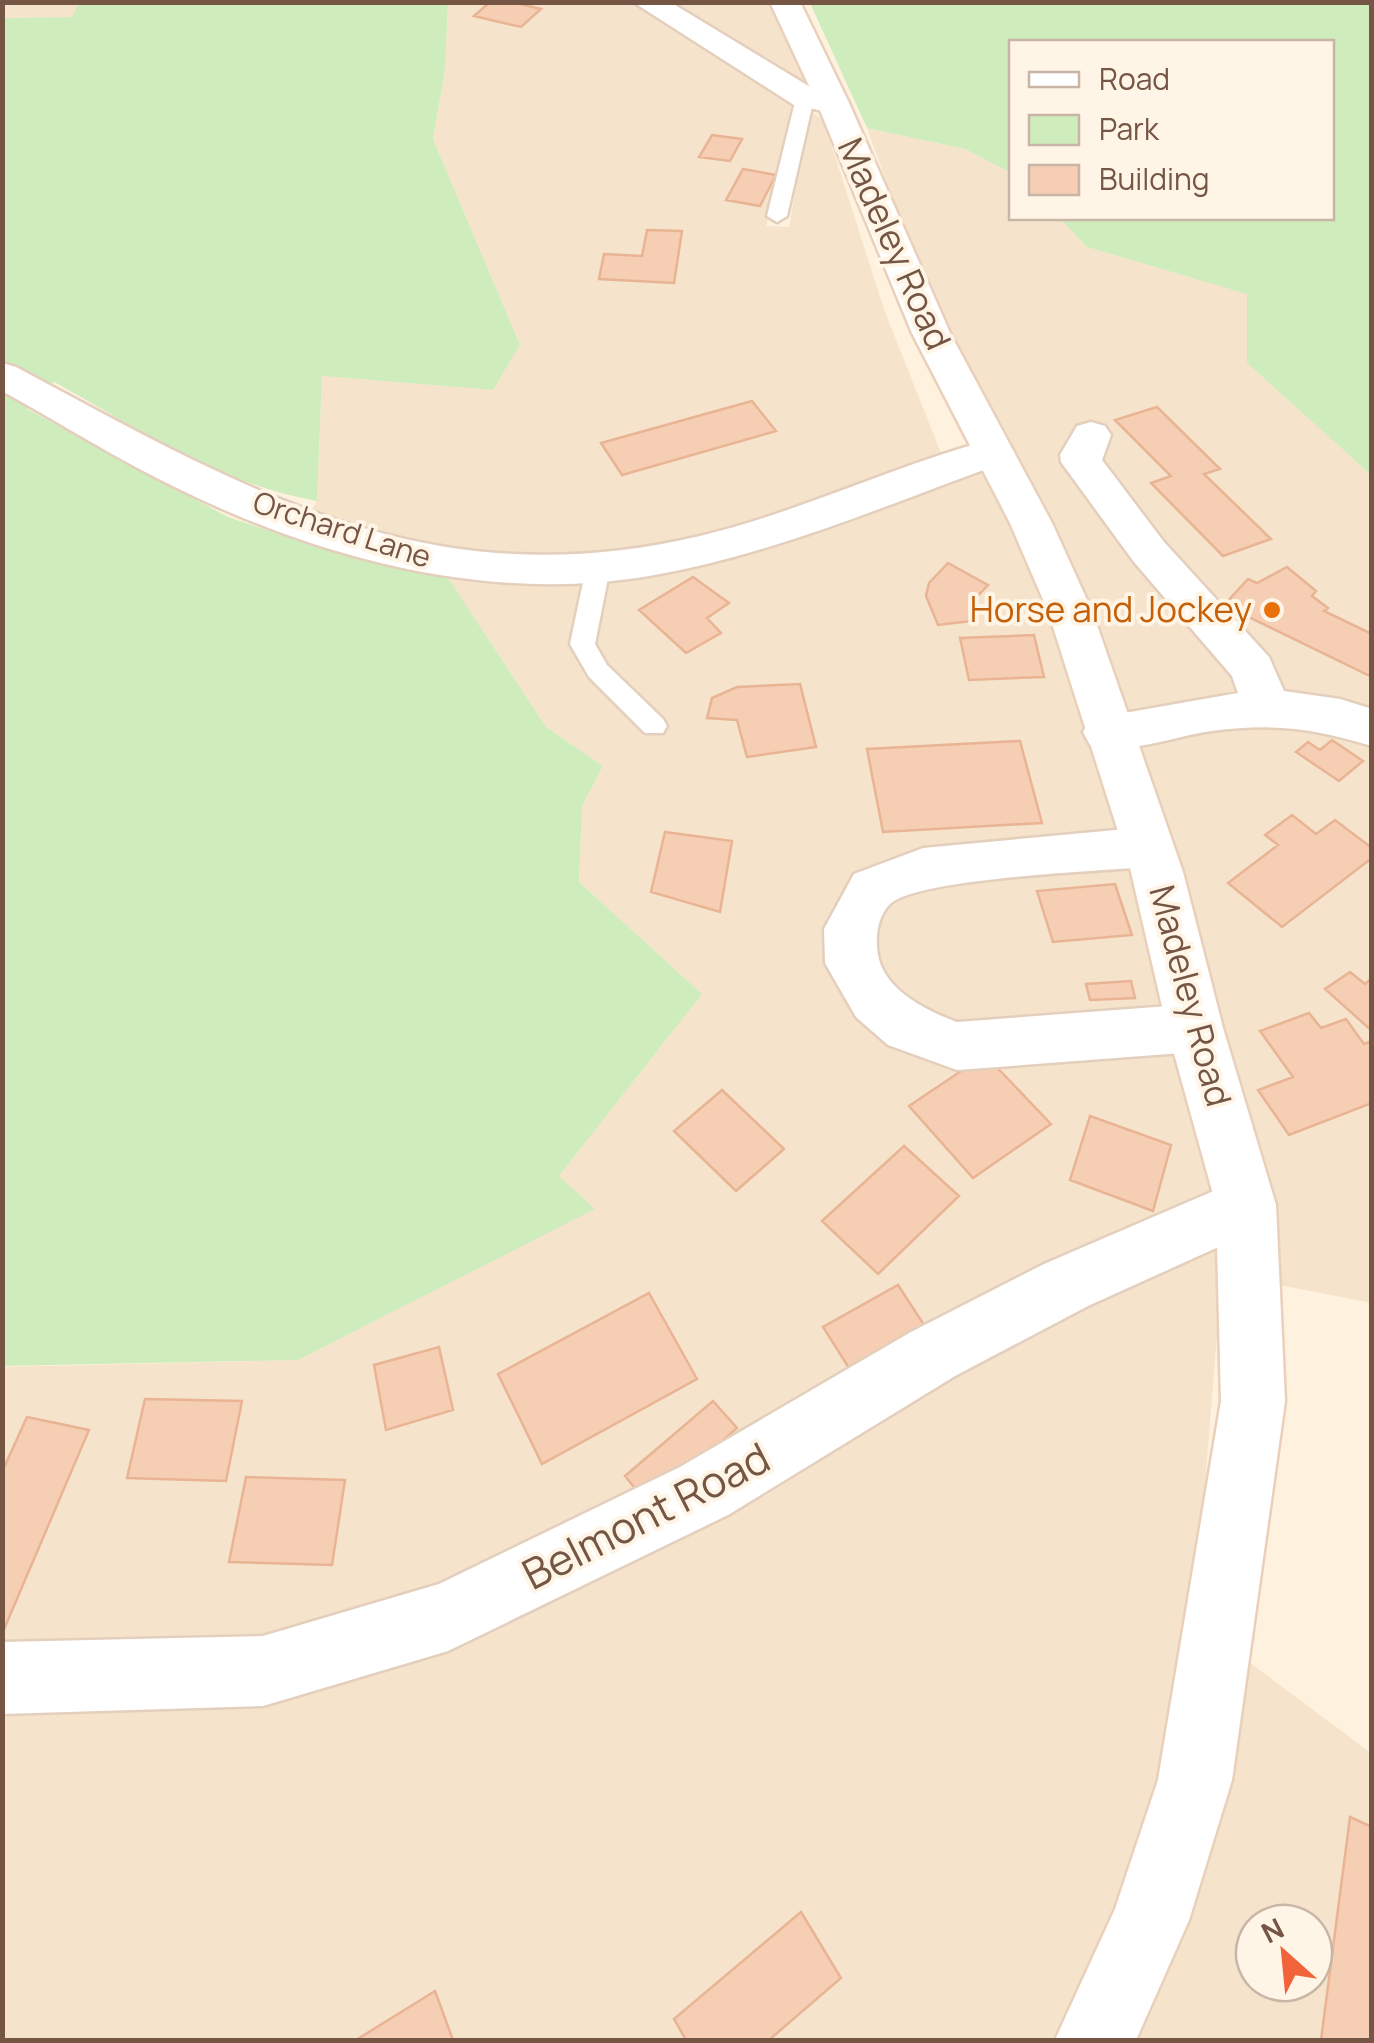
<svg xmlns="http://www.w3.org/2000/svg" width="1374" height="2043" font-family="Manrope,sans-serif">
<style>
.residential{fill:#f6e3cc;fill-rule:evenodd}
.green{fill:#cfecbd}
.building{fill:#f5ceb4;stroke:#e9b494;stroke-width:2.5}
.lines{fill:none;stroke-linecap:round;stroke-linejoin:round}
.lane-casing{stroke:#e4cfbd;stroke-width:5}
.street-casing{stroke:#e4cfbd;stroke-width:5}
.secondary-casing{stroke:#ead0ba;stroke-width:5}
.lane{fill:#fff;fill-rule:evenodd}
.street{fill:#fff;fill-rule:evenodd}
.secondary{fill:#fff;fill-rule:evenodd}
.food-dot{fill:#e8710a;stroke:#fff5e6;stroke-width:4}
.labels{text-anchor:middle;stroke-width:8;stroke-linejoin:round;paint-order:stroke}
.far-street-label{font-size:30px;fill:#755645;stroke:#fff5e6}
.street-label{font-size:35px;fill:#755645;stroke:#fff5e6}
.food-label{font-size:35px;fill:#c56008;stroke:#fff5e6;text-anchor:end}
.near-street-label{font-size:42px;fill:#755645;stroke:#fff5e6}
</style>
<rect width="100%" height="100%" fill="#fef2de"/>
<path class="residential" d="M2,3h77l-7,14 -69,1z
M448,3h184l160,95 -13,85 -13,43 23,1 21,-118 14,13 61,190 58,146 61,-22 -68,-117 -69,-191 98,21 46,24 1,45h47l28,29 161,47 -1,69 124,112 1,828 -150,-29 -28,347 177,132v287h-1368l-1,-673 296,-7 296,-151 -35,-33 143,-182 -123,-112 3,-76 21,-40 -57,-39 -97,-148 -153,-39 21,-39 5,-125 171,14 27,-45 -87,-206 12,-69zM1254,1923h60v60h-60z
M668,3h104l35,77 -14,2z"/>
<path class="green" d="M79,2l369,1 -3,67 -12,69 87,206 -27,45 -171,-14 -5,125c-96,-16 -179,-73 -263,-119l-27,27 201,108 68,23 153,39 97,148 57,39 -21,40 -3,76 123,112 -143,182 36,33 -297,151 -295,6 -1,-1348 70,-1z
M810,3h561v472l-124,-112v-69l-160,-47 -28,-29h273v-176h-320l-1,131 -46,-24 -98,-21z"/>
<path class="building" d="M490,2h22l29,7 -20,18 -47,-11z
M712,135l30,4 -12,22 -31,-4z
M743,169l33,6 -16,31 -34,-6z
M647,230l35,1 -8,52 -75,-4 5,-25 38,2z
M752,401l24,30 -154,44 -21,-32z
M1157,407l63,62 -16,5 67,65 -48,17 -72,-73 20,-7 -56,-56z
M948,563l40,22 -17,18 1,18 -34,4 -12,-29 3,-13z
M1287,567l29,24 -4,5 16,12 -4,3 48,23v43l-148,-72 24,-26 9,4z
M693,577l36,26 -22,15 14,15 -35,20 -47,-43z
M1034,635l10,42 -75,3 -9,-42z
M800,684l16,63 -69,10 -10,-37 -30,-2 5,-20 25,-11z
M1332,740l31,21 -24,20 -43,-29 12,-10 12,8z
M1020,741l22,82 -159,9 -16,-83z
M1292,815l24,19 19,-14 37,28v10l-90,69 -54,-44 50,-38 -13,-10z
M665,832l67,9 -12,71 -69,-20z
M1115,884l17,51 -79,7 -16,-51z
M1350,972l15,12 7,-6v53l-47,-42z
M1131,981l4,17 -45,2 -4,-16z
M1309,1013l12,15 25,-9 18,25 8,-3v62l-83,32 -31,-45 35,-13 -33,-46z
M985,1055l66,69 -78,54 -64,-72z
M722,1090l62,59 -48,42 -62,-60z
M1090,1116l81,29 -18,66 -83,-31z
M904,1146l55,50 -81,78 -56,-53z
M898,1285l32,49 -76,42 -31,-49z
M649,1293l48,86 -155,85 -44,-90z
M439,1347l14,63 -67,20 -12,-65z
M145,1399l97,2 -16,80 -99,-3z
M713,1401l24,27 -88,78 -24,-30z
M27,1417l62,13 -87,204v-162z
M246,1477l99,3 -13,85 -103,-3z
M1350,1817l22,10v213h-51z
M801,1912l40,66 -72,62h-83l-12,-21z
M435,1991l18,49h-97z"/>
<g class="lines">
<defs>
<path id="lane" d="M805,93l9,5 -27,118 -10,6 -10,-6 29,-118z
M598,560l12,8 -15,76 12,21 56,54 4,7 -4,7h-18l-56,-56 -19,-33 16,-76z"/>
<path id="street" d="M633,2h37l145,88 29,6 5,7 -5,7 -11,3 -39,-8z
M2,363l14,4c230,123 412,233 684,169 101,-24 194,-71 294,-97l14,4 6,9 -6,9c-117,42 -235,94 -359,115 -160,27 -324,-16 -468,-86 -61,-29 -119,-66 -179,-99z
M1091,422l14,4 6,9 -9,25 62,82 105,115 15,34 56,8 32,10v37c-59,-18 -99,-23 -160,-15 -38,5 -85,25 -122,14l-7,-13 7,-13 148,-26 -6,-17 -98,-114 -73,-100 -1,-7 17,-29z
M1148,827l18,6 7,14 -7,14 -18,6c-46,4 -231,11 -258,37 -13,13 -15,34 -12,51 6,35 49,56 79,67l238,-18 20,7 8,17 -8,17 -20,7 -238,18 -69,-25 -32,-28 -31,-54 -1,-34 30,-55 69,-26z
M1246,1177l21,8 9,20 -9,20 -179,81 -133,70 -227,139 -280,136 -185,55 -261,8v-72l261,-6 176,-52 241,-117 231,-135 133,-68z"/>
<path id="secondary" d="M770,2h30l49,101 101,230 102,190 40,88 91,261 40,156 53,177 9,196 -53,379 -43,140 -53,120h-81l60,-131 43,-129 63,-379 -5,-196 -49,-177 -36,-156 -83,-261 -38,-88 -98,-190 -95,-230z"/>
</defs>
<use href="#lane" class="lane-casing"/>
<use href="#street" class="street-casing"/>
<use href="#secondary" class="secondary-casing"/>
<use href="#lane" class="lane"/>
<use href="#street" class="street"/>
<use href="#secondary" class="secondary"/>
</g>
<circle class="food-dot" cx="1272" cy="610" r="10"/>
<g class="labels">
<g class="far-street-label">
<text transform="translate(342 530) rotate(18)" y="10">Orchard Lane</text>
</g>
<g class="street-label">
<text transform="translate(894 244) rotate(66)" y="12">Madeley Road</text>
<text transform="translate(1190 996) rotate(75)" y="12">Madeley Road</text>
</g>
<g class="food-label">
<text x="1252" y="622">Horse and Jockey</text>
</g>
<g class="near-street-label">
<text transform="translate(646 1516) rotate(-27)" y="15">Belmont Road</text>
</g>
</g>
<rect width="1374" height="2043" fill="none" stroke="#755645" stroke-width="10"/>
<rect x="1009" y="40" width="325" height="180" fill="#fff5e6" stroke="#c8b5a6" stroke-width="2.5"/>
<rect x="1029" y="72" width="50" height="15" fill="#ffffff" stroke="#c8b5a6" stroke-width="2.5"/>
<text x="1099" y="90" font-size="30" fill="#755645">Road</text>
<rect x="1029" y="115" width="50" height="30" fill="#cfecbd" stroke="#c8b5a6" stroke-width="2.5"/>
<text x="1099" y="140" font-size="30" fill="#755645">Park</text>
<rect x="1029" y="165" width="50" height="30" fill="#f5ceb4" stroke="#c8b5a6" stroke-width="2.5"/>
<text x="1099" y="190" font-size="30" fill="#755645">Building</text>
<g transform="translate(1284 1953) rotate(333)"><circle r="48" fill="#fff5e6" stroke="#c8b5a6" stroke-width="2.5"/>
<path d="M0-8L18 38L0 25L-18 38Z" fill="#f1643a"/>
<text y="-15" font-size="28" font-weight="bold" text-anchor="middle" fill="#755645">N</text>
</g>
</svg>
